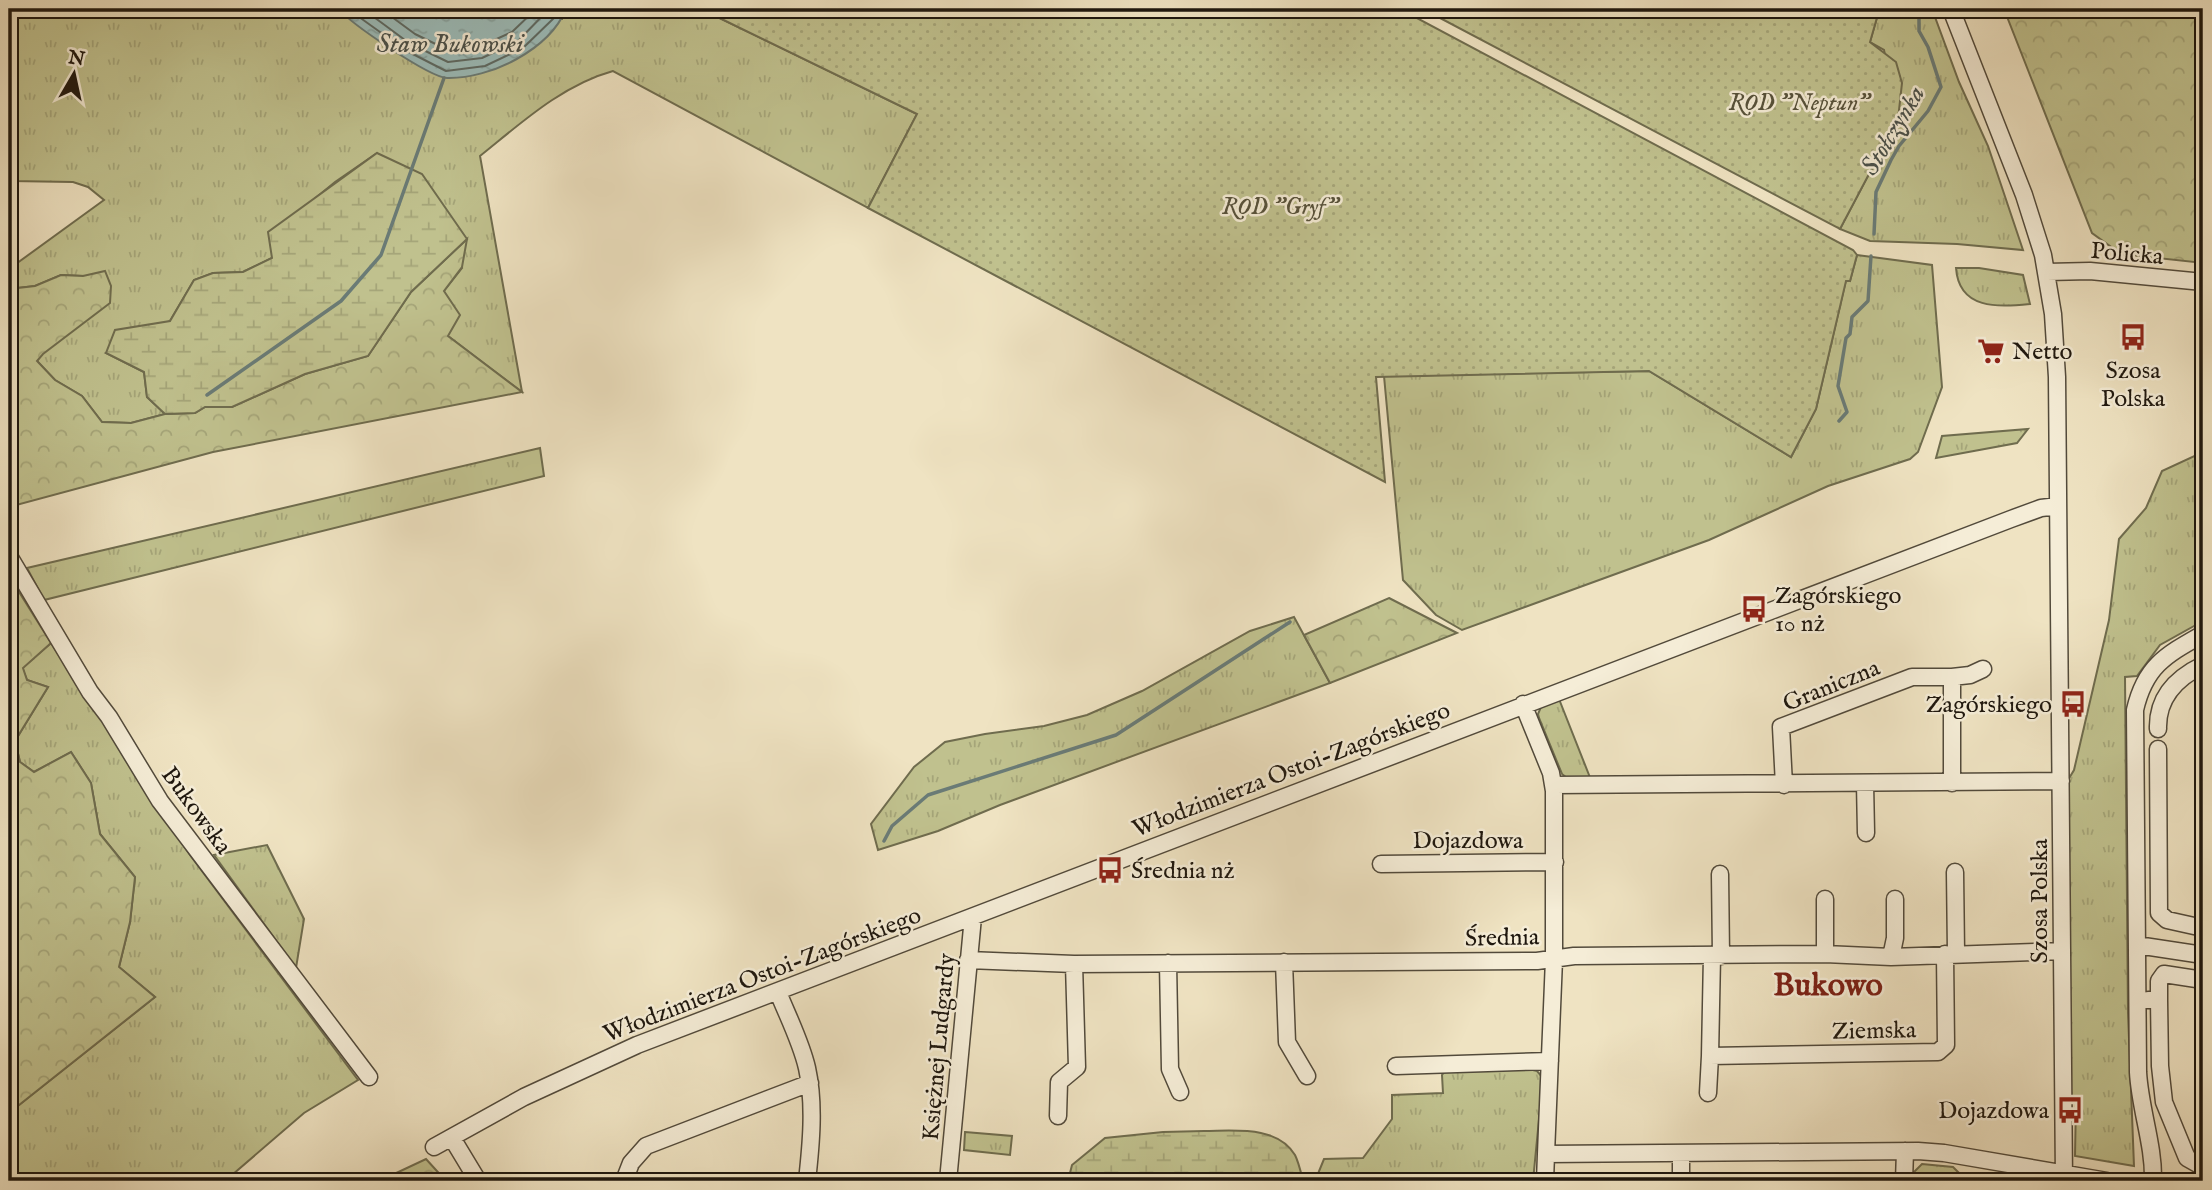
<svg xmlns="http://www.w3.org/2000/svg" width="2212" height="1190" font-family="'IM FELL English',serif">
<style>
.grass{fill:url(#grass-tufts);stroke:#6f6c4e;stroke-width:2}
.forest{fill:url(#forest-crowns);stroke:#6f6c4e;stroke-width:2}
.wetland{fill:url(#wetland-marsh);stroke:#6f6c4e;stroke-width:2}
.garden{fill:url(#garden-dots);stroke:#6f6c4e;stroke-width:2}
.water{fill:url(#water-ripples);stroke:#6a7b76;stroke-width:2}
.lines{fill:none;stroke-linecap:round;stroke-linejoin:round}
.shore{stroke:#5d6a64;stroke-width:2}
.stream{stroke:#6a7b76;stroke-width:3.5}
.minor-casing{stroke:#524a3b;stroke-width:19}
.minor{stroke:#f5edd7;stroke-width:16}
.labels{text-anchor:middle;stroke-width:5;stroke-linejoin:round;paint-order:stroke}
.park-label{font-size:24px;font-style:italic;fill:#57523b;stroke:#f5edd7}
.street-label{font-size:24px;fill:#1e170e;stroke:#f5edd7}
.poi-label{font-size:24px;fill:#1e170e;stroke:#f5edd7;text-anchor:start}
.water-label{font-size:26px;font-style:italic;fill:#4a514b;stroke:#f5edd7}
.district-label{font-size:32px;font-weight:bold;fill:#7a1f14;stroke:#f5edd7}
</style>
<defs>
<pattern id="grass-tufts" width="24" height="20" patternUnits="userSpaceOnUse" patternTransform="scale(1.75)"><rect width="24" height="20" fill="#c0c18e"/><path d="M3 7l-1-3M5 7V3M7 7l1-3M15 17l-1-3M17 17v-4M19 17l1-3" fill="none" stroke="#a5a579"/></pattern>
<pattern id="forest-crowns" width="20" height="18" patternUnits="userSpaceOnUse" patternTransform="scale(1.75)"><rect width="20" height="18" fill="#c0c18e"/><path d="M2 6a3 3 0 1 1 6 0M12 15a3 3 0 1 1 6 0" fill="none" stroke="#a5a579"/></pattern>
<pattern id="wetland-marsh" width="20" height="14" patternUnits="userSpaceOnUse" patternTransform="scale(1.75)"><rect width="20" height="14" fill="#c0c18e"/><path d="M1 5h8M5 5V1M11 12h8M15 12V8" fill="none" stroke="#a5a579"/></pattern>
<pattern id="garden-dots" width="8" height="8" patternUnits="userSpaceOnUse" patternTransform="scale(1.75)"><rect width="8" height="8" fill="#c0c18e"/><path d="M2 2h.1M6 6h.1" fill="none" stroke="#a5a579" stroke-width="1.8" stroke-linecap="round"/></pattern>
<pattern id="water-ripples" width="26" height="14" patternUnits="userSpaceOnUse" patternTransform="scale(1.75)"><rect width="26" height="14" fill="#9cbdbb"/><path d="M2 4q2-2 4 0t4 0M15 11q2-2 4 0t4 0" fill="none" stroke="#86a2a0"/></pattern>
</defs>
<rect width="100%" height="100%" fill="#efe3c2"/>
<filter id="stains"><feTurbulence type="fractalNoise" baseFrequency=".00286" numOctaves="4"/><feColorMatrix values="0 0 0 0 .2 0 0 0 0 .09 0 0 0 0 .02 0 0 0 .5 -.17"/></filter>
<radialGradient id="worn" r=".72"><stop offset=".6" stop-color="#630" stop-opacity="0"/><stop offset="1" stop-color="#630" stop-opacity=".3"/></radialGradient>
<path class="grass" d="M30,9h309l2,3 221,7 4,-10h135l216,105 -49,94 -255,-137c-51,14 -93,53 -133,85l42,236 -74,-56 -4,-45 18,-23 -85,-115 -42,29 -23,19 -40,57 -29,14 -30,1 -19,7 -24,41 -64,32 38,19 3,25 18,17 -34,9 -29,-1 -20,-26 -27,-16 -18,-19 46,-85 -22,-1 -26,11 -26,3v-20l95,-69 -16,-13 -15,-5 -62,-1 -2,-5v-153z
M1892,9h40l27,73 29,64 35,104 -66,-6 -87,-3 -30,-12 58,-110 -14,-69 -14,-8 8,-28z
M1857,255l75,10 10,122 -24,65 -8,7 -82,27 -119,54 -247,90 -26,-15 -33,-35 -19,-204 265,-5 142,86 25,-48 30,-129 4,1z
M1956,268h23l44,7 7,29c-32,3 -71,6 -74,-36z
M2028,429l-11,14 -81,15 6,-22z
M540,448l4,28 -500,124 -17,-32z
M2203,452v169l-43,24 -23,31 -12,1 3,336 6,153 -59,-10 1,-55 -5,-2 -4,-220 1,-99 6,-10 35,-150 10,-81 27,-31 16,-37z
M1294,617l36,66 -330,122 -62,26 -60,19 -7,-26 43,-57 31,-25 40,-8 59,-8 43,-11 55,-24 108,-60z
M51,643l139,212 168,225 -54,33 -79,68h-216v-68l146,-116 -36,-30 11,-45 5,-45 -35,-43 -9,-51 -20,-31 -37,20 -14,-10 -5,-21 33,-54 -21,-7 -5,-12z
M1559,699l32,81 -24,-2 -5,-4 -23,-56 -1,-4 3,-7z
M267,845l37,74 -8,49 -82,-113z
M1524,1068l13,3 6,7 -10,103h-218l9,-22 39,-1 29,-39v-24l51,-2 -1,-18 3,-4z
M965,1132l47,4 -2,19 -46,-5z
M1922,1164l31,3 9,9v5h-49v-8z"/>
<path class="forest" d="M2004,9h199v254l-82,-9 -29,-21z
M467,239l-5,28 -18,24 16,24 -12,21 74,56 -309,60 -204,55v-218l26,-3 26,-11 22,1 22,-5 6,15 -1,17 -67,51 -6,7 18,19 27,16 20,26 29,1 34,-9 30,-1 10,-6h27l73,-33 63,-18 43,-64z
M9,576l42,67 -28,25 4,12 21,7 -33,54 5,21 14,10 37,-20 20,31 9,51 35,43 -5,45 -11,45 36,30 -146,116z
M1389,598l68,35 -127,50 -26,-48z
M426,1159l20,22h-55l1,-6z"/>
<path class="wetland" d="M377,153l45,21 45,65 -56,53 -43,64 -63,18 -73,33h-27l-10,6 -30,1 -18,-17 -3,-25 -38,-19 9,-23 55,-9 24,-41 19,-7 30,-1 29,-14 -4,-26z
M1204,1131c30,0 73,-6 91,24 4,8 6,18 8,26h-235l4,-16 33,-27 58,-6z"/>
<path class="garden" d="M701,9h699l453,241 4,5 -7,26h-4l-30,128 -25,48 -142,-86 -273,6 9,105 -517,-274 49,-94z
M1423,9h469l-14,5 -8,28 26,20 6,21 -4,36 -58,110z"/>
<path class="water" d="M339,9h227c-17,41 -76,70 -119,69 -18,-1 -96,-54 -108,-69z"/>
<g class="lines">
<path class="shore" d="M348,9l57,41 41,21 39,-5 38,-18 33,-32 3,-7
M363,9l46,34 39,19 34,-4 36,-17 31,-32
M381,9l34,25 35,17 29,-4 33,-15 24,-23"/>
<path class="stream" d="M1874,234l2,-42 15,-32 8,-14 29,-35 13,-24 -13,-40 -9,-16v-22
M207,395l134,-94 40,-46 63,-177
M1839,421l8,-9 -9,-26 8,-48 4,-4 2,-17 16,-16 3,-45
M884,841l8,-15 36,-31 188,-60 174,-113"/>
<defs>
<path id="minor" d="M1951,9l73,186 19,60 10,59 4,63 7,804
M2047,272l43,-1 113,11
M9,556l81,136 19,25 51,84 209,276
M1952,677l18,-2 13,-6
M1523,704l28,69 3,18v168l-8,195 372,-3 26,2 163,28
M2158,729c-1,-31 18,-51 45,-64
M2158,749l1,164 8,7 36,8
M1865,783l1,50
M1554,785l507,-4
M1784,785l-3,-58 131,-50h40v106
M1381,864l174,-2
M1955,872l1,81
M1720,874l1,82
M1825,899v55
M2137,945l66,10
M1712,956l-2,100 228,-4 8,-7 -1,-91
M1891,957l4,-19v-39
M968,960l106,4 463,-3 37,-5 251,-2 66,3 171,-6
M1284,962l3,80 20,34
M1168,963l2,106 10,23
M778,992c10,25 23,50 29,76 8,36 4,77 0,113
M2148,1000h11v-19l5,-7 39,6
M2159,1000l1,66 4,36 23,56 16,9
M1396,1066l154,-5
M1708,1093l2,-37
M1058,1116l1,-34 18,-15 -3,-103
M452,1138l26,43
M434,1147l90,-50 113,-52 1374,-526 30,-11 17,-2
M1681,1153v28
M624,1181l7,-18 15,-17 164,-63
M948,1181l25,-264
M1545,1181l1,-27
M1904,1181l1,-30
M2153,1181c1,-36 -13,-72 -15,-109l-3,-362c10,-44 31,-55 68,-76"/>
</defs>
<use href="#minor" class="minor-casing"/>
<use href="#minor" class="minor"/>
</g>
<defs>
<symbol id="bus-bare" viewBox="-9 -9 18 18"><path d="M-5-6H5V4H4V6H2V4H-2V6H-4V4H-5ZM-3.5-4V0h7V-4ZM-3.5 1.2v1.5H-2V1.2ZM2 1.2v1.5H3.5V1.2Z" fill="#8f2418" stroke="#f5edd7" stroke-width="2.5" paint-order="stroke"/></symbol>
<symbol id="supermarket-bare" viewBox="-9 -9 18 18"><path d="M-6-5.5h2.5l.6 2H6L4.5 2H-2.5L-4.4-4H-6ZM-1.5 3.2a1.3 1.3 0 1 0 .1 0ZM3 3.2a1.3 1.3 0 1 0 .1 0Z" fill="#8f2418" stroke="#f5edd7" stroke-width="2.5" paint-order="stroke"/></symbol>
</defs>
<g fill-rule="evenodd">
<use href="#bus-bare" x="2114" y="318" width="38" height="38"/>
<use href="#supermarket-bare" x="1972" y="332" width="38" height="38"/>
<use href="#bus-bare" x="1735" y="590" width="38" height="38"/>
<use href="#bus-bare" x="2054" y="685" width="38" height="38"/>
<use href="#bus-bare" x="1091" y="851" width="38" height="38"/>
<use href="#bus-bare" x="2051" y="1091" width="38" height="38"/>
</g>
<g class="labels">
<g class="park-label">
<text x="1799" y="110">ROD "Neptun"</text>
<text x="1280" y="214">ROD "Gryf"</text>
</g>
<g class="street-label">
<text transform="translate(2127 253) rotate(5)" y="8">Policka</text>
<text transform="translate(1831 685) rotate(-22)" y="8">Graniczna</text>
<text transform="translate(1291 769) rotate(-21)" y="8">Włodzimierza Ostoi-Zagórskiego</text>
<text transform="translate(197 810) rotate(54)" y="8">Bukowska</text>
<text x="1468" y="848">Dojazdowa</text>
<text transform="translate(2039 901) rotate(-90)" y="8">Szosa Polska</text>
<text transform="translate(1502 937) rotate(-1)" y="8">Średnia</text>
<text transform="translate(762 974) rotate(-21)" y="8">Włodzimierza Ostoi-Zagórskiego</text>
<text transform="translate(1874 1030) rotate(-1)" y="8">Ziemska</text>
<text transform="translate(938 1047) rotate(-85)" y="8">Księżnej Ludgardy</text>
</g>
<g class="poi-label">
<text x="2012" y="359">Netto</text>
<text x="2133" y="378" text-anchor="middle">Szosa<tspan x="2133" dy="28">Polska</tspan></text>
<text x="1775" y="603">Zagórskiego<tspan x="1775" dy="28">10 nż</tspan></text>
<text x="2052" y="712" text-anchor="end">Zagórskiego</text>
<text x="1131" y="878">Średnia nż</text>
<text x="2049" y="1118" text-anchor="end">Dojazdowa</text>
</g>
<g class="water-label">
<text x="450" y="52">Staw Bukowski</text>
<text transform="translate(1892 130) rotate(-59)" y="9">Stołczynka</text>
</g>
<g class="district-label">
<text x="1828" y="995">Bukowo</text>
</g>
</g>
<rect width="2212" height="1190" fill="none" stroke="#efe3c2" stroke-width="35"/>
<rect x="10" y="10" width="2191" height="1169" fill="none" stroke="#1e170e" stroke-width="3.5"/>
<rect x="18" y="18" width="2177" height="1155" fill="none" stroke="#1e170e" stroke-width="2"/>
<g transform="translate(74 74) rotate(9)" stroke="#f5edd7" stroke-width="5" paint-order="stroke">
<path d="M0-5L12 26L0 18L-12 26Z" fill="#1e170e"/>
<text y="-10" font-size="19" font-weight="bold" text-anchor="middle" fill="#1e170e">N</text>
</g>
<rect width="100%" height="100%" filter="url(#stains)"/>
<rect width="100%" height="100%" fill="url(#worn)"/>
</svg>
